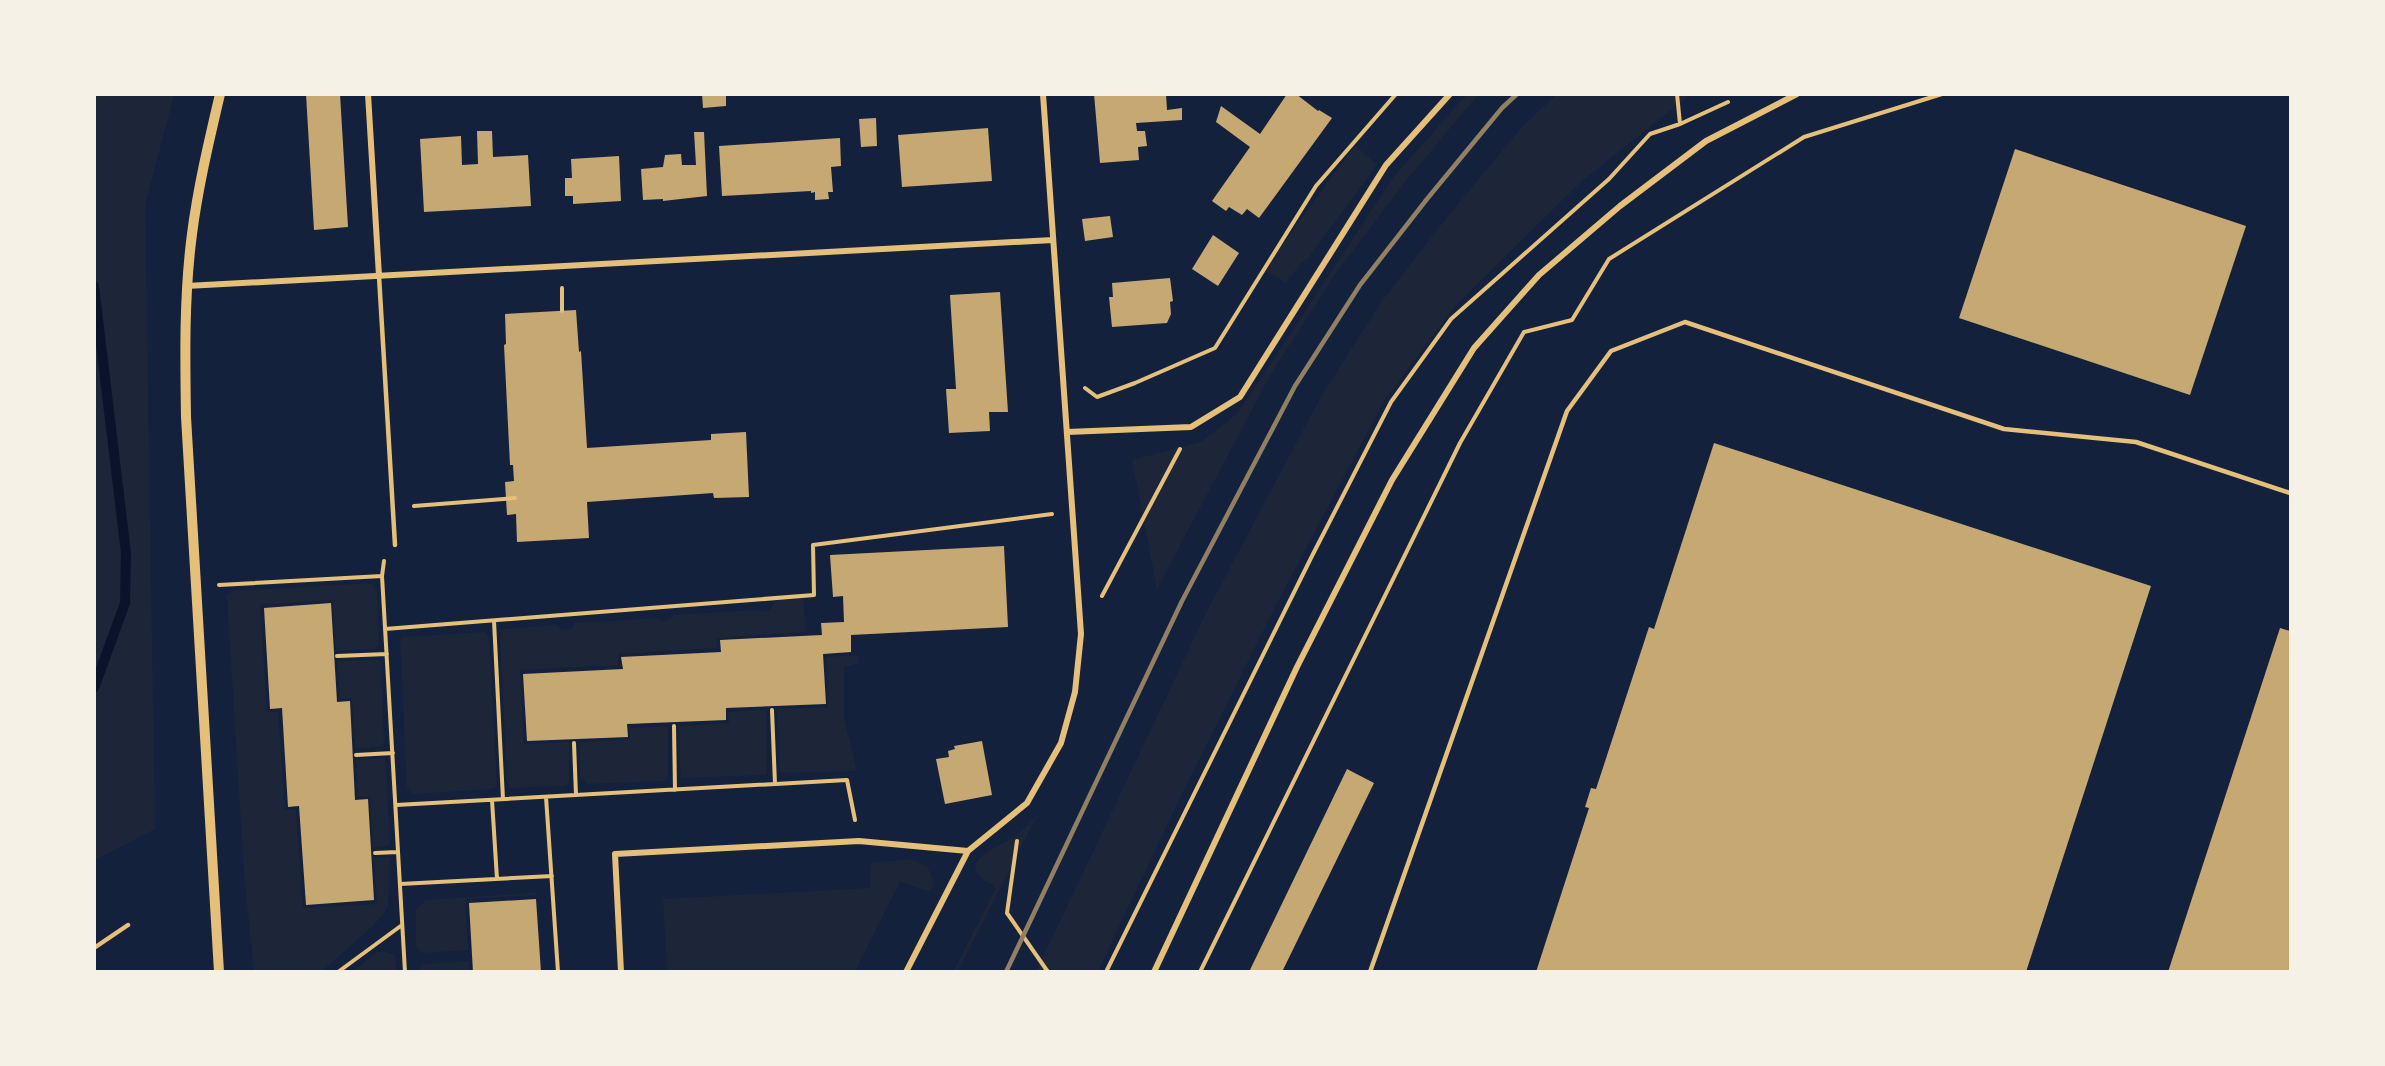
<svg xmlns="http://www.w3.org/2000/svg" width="2385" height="1066" font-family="Commissioner,sans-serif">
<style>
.green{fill:#1d2539}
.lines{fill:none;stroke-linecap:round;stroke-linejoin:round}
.stream{stroke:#0b132b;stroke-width:10}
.building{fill:#c6a872}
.path{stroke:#e5c07b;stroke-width:4}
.service{stroke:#e5c07b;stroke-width:4.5}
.minor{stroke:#e5c07b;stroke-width:6}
.tertiary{stroke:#e5c07b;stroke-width:10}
.rail{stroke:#918062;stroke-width:4.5}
</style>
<rect width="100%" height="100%" fill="#14213d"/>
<path class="green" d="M95,94l79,1 -29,110 10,624 -60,31z
M1466,95h12l-73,87 -67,88 -66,102 -115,217 -25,-129 69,-18 37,-29 154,-234z
M1556,95h134l-107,85 -128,126 -71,95 -109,206 -98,197 -79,167 -62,1 170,-359 113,-213 63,-99 66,-85 74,-89z
M1355,145l22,20 -68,92 -8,6 -15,20 -22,-13z
M371,583l6,8 2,53 -4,5 -39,2 -3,-51 -73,5 7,107h11l7,98h11l7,98 74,-4 -3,-46 16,-1 -2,51 -14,17 -52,46h-68l-10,-97 -17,-280 6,-3z
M803,597l3,35 -90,6 1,10 -99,6 1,11 -99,5 4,74 45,-2v41l-4,3 -55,2 -3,-5 -7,-151 3,-3 54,-4 4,5 10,-1 4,-6 84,-5 2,3 9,-2 3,-4 85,-5 1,2 11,-2c6,-14 19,-12 33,-13z
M485,632l4,5 8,147 -2,4 -4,1 -77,5 -7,-7 -7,-147 3,-3z
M857,655l2,8 -15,4v51l13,53 -77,2 -3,-64 51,-2 -2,-50z
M379,660l2,4 3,80 -3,2 -26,3 -3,-51 -12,1 -3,-38z
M766,709l1,63 -2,3 -84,3 -3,-52 51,-3 -1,-11z
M668,726v50l-5,5 -76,3 -7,-7v-35l50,-3v-11z
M385,758l5,84 -3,4 -14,1 -3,-51 -12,1 -2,-37z
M1039,812l-81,159 -5,1 42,-82v-4c-46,-21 0,-37 20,-50 10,-7 17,-15 24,-24z
M909,859l18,7 6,13v8l-5,4 -28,-9 -45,89h-188l-4,-72 207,-11 1,-25z
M535,893l4,2 -74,4 3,51 -46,3 -6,-6v-38l10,-9z
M383,951l12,4 1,16h-42l23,-19z
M469,961l1,10h-53l6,-7z"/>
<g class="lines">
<path class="stream" d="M94,286l32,267 -1,50 -31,85"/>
</g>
<path class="building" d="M306,94h34l8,133 -34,3z
M702,94h24v12l-23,2z
M1094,94h72l1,16 15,-2v12l-46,3 1,8h8l2,15 -9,1 1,13 -39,3z
M1287,94h9l22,17 1,-1 13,8 -73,100 -12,-9 -5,6 -13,-8 -3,4 -14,-10 38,-54 -34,-25 5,-16 39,28z
M876,118l1,28 -16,1 -2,-28z
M988,128l4,53 -90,6 -4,-52z
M477,131h15l1,26 35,-2 3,51 -107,6 -4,-73 41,-3 1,29 16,-1z
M694,132h10l3,64 -44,5v-2l-20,1 -2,-31 22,-2 2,-12 16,-1 1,11h14z
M840,138l1,28 -10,1 2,25h-5l1,7 -14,1v-8l-4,1v-2l-89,5 -3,-50z
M2015,149l231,77 -56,169 -231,-77z
M619,156l2,45 -48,3v-8h-8v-18h7l-1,-19z
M1110,216l3,21 -28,4 -3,-22z
M1213,235l26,18 -21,33 -26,-17z
M1170,278l3,23 -3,1 1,12 -4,9 -55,4 -3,-30h4l-1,-14z
M1000,292l8,120h-19l1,19 -41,2 -3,-44h10l-6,-94z
M576,310l3,42 2,-1 6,97 124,-8v-6l35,-2 3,65 -35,1 -1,-5 -126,9 2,36 -72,4 -1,-28 -9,1 -2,-33 9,-1 -1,-16h-3l-6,-120 2,-1 -1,-30z
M1714,443l437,143 -125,386h-490l53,-164 -4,-1 6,-19 5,1 53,-162 5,2z
M1004,546l4,81 -157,8v17l-28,2 3,50 -100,4v12l-99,4 1,13 -101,4 -4,-67 100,-5 -2,-12 100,-5 -1,-12 102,-5 -1,-12 23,-1 -1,-26 -10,1 -3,-42z
M331,603l6,99 13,-1 5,99 13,-1 6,101 -68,5 -7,-99 -11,1 -6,-99 -12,1 -6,-101z
M2280,628l10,3v341h-122z
M982,741l10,54 -47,9 -9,-45 13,-2 -1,-6 7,-2 -1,-3z
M1347,769l27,14 -92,189h-33z
M536,899l5,73h-68l-4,-69z"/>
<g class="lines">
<path class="path" d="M1677,94l3,30
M562,288v23
M1085,388l12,9 38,-14 80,-35 101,-162 80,-92
M414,506l101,-8
M382,576l2,-15
M219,585l163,-9 23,396
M1102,596l78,-147
M494,621l9,178
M385,629l429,-34 -1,-50 239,-31
M337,656l50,-2
M772,710l3,74
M674,726l1,64
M574,743l2,52
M356,755l37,-2
M546,797l12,175
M492,800l5,79
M396,805l451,-25 8,40
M1017,841l-10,72 41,59
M375,853l23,-1
M400,884l152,-8
M338,972l64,-47
M1106,972l206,-416 79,-154 60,-83 158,-140 41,-45 30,-10 48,-22
M1200,972l260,-529 64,-111 48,-12 37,-61 195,-122 138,-43"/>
<path class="service" d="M379,276l16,269
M94,948l34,-23
M1370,972l197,-561 44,-60 74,-29 319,107 132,13 154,51"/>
<path class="minor" d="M368,94l11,182
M186,286l867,-46
M1067,432l124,-5 49,-30 146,-232 64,-71
M621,972l-6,-118 244,-13 109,10
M906,972l62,-121 59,-48 34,-60 14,-51 6,-58 -38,-540
M1154,972l143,-305 95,-187 82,-132 65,-73 81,-69 86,-65 91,-47"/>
<path class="tertiary" d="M219,972l-33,-555c-1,-61 -2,-122 6,-183 6,-47 17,-93 28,-140"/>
<path class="rail" d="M1006,972l176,-371 113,-215 65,-101 67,-86 75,-91 15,-14"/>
</g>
<rect width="2385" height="1066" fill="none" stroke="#f6f1e7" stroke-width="192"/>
</svg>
